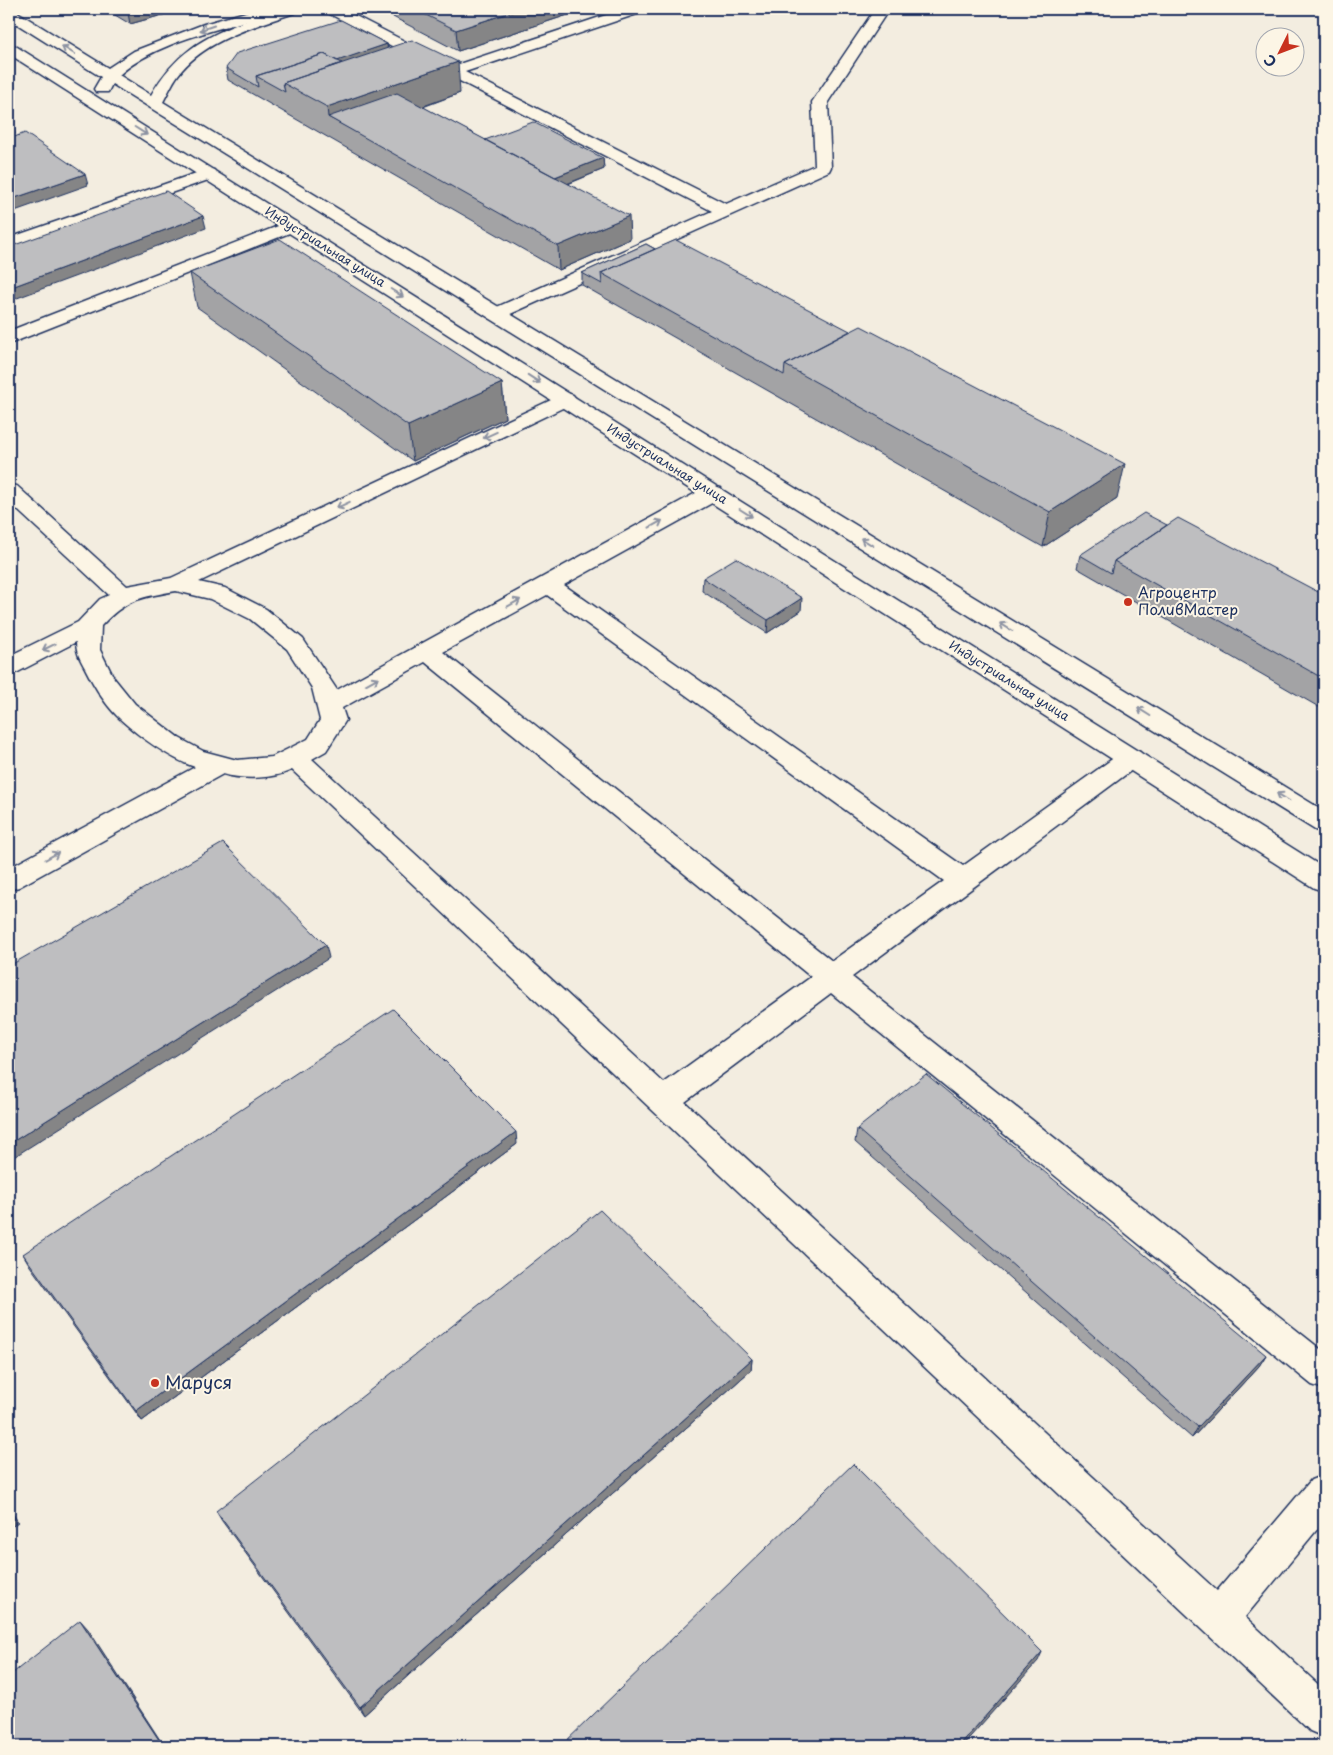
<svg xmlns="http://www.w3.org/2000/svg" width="1333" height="1755" font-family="'Playpen Sans',sans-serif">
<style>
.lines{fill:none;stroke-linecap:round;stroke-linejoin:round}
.lane-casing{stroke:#1b2f5e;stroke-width:3}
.secondary-casing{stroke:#1b2f5e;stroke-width:3}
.lane{fill:#fcf5e5;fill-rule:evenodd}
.secondary{fill:#fcf5e5;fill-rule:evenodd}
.wall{fill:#a3a3a5;stroke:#1b2f5e}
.shaded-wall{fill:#858586;stroke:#1b2f5e}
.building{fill:#bebec0;stroke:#1b2f5e}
.oneway{stroke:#8c92a2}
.poi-dot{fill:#c8321e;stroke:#fcf5e5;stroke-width:2}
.labels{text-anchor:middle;stroke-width:4;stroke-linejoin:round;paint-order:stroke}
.far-street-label{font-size:12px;fill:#1b2f5e;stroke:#fcf5e5}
.poi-label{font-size:15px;fill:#1b2f5e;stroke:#fcf5e5;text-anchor:start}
.near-poi-label{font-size:18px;fill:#1b2f5e;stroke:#fcf5e5;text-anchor:start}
</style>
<rect width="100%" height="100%" fill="#f3ede0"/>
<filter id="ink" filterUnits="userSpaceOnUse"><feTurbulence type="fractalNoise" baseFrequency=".02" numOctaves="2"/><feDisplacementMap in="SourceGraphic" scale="10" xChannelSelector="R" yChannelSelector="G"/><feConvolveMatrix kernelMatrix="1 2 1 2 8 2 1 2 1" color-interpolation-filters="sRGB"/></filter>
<g filter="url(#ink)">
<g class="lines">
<defs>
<path id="lane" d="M324,9h18l111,57 171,-57h21l-2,3 -178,60 261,132 89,-39 -3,-63 63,-93h14l-61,93 3,65 -2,4 -332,149 -7,-2 -2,-4 2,-4 222,-99 -386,-199z
M208,169l6,1 2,4 -2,4 -205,71v-11z
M291,221l6,1 3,4 -3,4 -288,114v-13z
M566,393l7,2 3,4 -3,4 -374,179 26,6 41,21 37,30 34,51 368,-202 8,-2 8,2 3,5 -3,5 -157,87 399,281 159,-114 9,-3 9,3 4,6 -4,6 -288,213 472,375v37l-12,-4 -481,-392 -146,109 532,489 94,-111 13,-5v46l-79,96 79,73v47l-14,-6 -1018,-961c-19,9 -49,10 -69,4l-204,113 -10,3v-22l186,-101c-23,-7 -60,-33 -78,-51 -13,-13 -24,-32 -32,-48 -5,-9 -9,-16 -9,-26l-58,30 -9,2v-18l69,-34 22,-23 9,-4 -100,-93v-17l8,1 110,100 44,-8zM176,591l34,8 40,20 37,30 25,39 8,32 -12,19 -36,18 -35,3 -34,-9 -24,-13 -44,-34 -21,-26 -14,-28 1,-24c25,-27 40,-29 75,-35zM547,595l397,286 -112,80 -389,-309zM425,662l386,315 -147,106 -352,-324 14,-8 20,-31 -4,-12z"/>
<path id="secondary" d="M9,9l5,1 94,58 26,-17 70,-27 52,-15h43l-2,3c-40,14 -92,27 -119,63 -6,8 -10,18 -15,27l1161,709v22l-9,-3 -1203,-746 -4,8h-12l-2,-3 7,-12 -92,-58zM246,21c-43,16 -72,33 -95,74l-32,-20c34,-30 85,-42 127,-54z
M9,44l5,1 1310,823v23l-10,-3 -1305,-834z"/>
</defs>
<use href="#lane" class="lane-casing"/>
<use href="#secondary" class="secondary-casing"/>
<use href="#lane" class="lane"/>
<use href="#secondary" class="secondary"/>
</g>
<path class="wall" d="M105,9h79l-54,15z
M392,9h194l-128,42 -65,-34z
M387,44l1,4 72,45 -37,14 62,33 118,18 1,11 -36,15 62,55 -71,31 -331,-190 -2,-12z
M646,244l471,255 -74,48 -461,-262v-12z
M190,273l312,110 3,35 -92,43 -216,-154z
M1167,525l157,70v115l-247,-142 3,-13z
M703,578l98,33 -34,22 -65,-42z
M857,1129l409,226 -7,11 -67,72 -337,-296z
M517,1144l-375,277 -112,-155 -7,-12z
M752,1359l-1,11 -387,345 -142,-194 -6,-10z"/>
<path class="shaded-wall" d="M144,9h40l-54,15 -2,-11z
M521,9h65l-128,42 -2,-21z
M387,44l1,11 -119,28z
M458,62l2,31 -106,38 -26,-14 -1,-10z
M9,113l6,21 -6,2z
M603,158l1,11 -55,22 -1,-11z
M85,174l3,11 -79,28v-13z
M203,216l3,12 -197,73v-13z
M629,216l1,23 -71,31 -1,-24z
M502,383l3,35 -92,43 -5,-35z
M1125,464l-8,35 -74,48 7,-35z
M802,598l-1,13 -34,22 1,-13z
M326,945l3,13 -320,202v-16z
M516,1132l1,12 -375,277 -6,-10z
M1266,1355l-7,11 -67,72 6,-11z
M752,1359l-1,11 -387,345 -4,-8z
M9,1507l9,15 -9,7z
M80,1620l8,9 76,117h-1z
M1042,1652l-4,9 -76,85h-3z"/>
<path class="building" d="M120,9h24l-16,4z
M414,9h107l-65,21z
M341,20l46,24 -50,17 -13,-7 -68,22 2,11 -32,-19 11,-15z
M412,40l46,22 -131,45 -44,-24z
M324,54l18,9 -59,20 2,9 -29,-16z
M397,93l232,123 -71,30 -230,-129z
M533,122l70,36 -48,19 -70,-37z
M25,133l60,41 -76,26v-61z
M166,191l37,25 -194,72v-41z
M280,239l222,144 -94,43 -218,-153z
M676,240l174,91 -65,34 -1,10 -183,-102z
M646,244l9,5 -54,24 1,11 -20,-11z
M861,326l264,138 -75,48 -265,-147z
M1144,513l23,12 -53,36 -3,12 -31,-18z
M1178,518l146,77v84l-210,-118z
M736,558l66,40 -34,22 -65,-42z
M223,843l103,102 -317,199v-178z
M393,1009l123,123 -380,279 -113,-157z
M926,1074l340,281 -68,72 -341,-298z
M600,1210l152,149 -392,348 -144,-196z
M853,1464l189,188 -83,94h-398z
M80,1620l83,126h-154v-70z"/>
<defs><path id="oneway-shaft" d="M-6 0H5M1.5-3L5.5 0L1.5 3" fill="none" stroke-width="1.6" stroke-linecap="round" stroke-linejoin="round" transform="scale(1.25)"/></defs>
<g class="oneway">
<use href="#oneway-shaft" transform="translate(207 28) rotate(161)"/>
<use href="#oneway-shaft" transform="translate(68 50) rotate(-148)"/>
<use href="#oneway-shaft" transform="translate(141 131) rotate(32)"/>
<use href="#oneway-shaft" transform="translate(397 293) rotate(32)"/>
<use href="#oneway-shaft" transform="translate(534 379) rotate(33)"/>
<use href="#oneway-shaft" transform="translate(490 435) rotate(155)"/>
<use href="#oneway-shaft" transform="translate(343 505) rotate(155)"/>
<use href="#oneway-shaft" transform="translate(746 513) rotate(32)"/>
<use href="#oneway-shaft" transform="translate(656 524) rotate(-29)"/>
<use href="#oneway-shaft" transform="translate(867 542) rotate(-148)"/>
<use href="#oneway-shaft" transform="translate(514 603) rotate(-29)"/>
<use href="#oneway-shaft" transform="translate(1006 627) rotate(-148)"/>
<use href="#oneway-shaft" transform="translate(49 647) rotate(154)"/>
<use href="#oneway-shaft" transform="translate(372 681) rotate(-29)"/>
<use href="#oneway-shaft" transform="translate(1144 712) rotate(-148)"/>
<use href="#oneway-shaft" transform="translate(1283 797) rotate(-148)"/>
<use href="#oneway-shaft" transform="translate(52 856) rotate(-29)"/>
</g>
</g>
<g class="poi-dot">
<circle cx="1128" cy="602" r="5"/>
<circle cx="155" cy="1383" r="5"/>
</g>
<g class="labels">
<g class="far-street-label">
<text transform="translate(325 247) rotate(32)" y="4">Индустриальная улица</text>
<text transform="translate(667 464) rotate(32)" y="4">Индустриальная улица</text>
<text transform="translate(1009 681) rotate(32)" y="4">Индустриальная улица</text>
</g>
<g class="poi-label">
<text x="1138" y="598">Агроцентр<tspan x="1138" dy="17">ПоливМастер</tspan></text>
</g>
<g class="near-poi-label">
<text x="165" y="1389">Маруся</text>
</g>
</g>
<rect width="1333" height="1755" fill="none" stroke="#fcf5e5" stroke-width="30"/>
<rect x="15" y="15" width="1303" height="1725" fill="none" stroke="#1b2f5e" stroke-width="2" filter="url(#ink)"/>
<g transform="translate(1280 52) rotate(228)"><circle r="24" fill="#fcf5e5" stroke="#a2a6af"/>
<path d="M0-4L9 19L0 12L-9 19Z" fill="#c8321e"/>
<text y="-8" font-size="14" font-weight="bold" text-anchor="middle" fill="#1b2f5e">С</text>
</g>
</svg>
